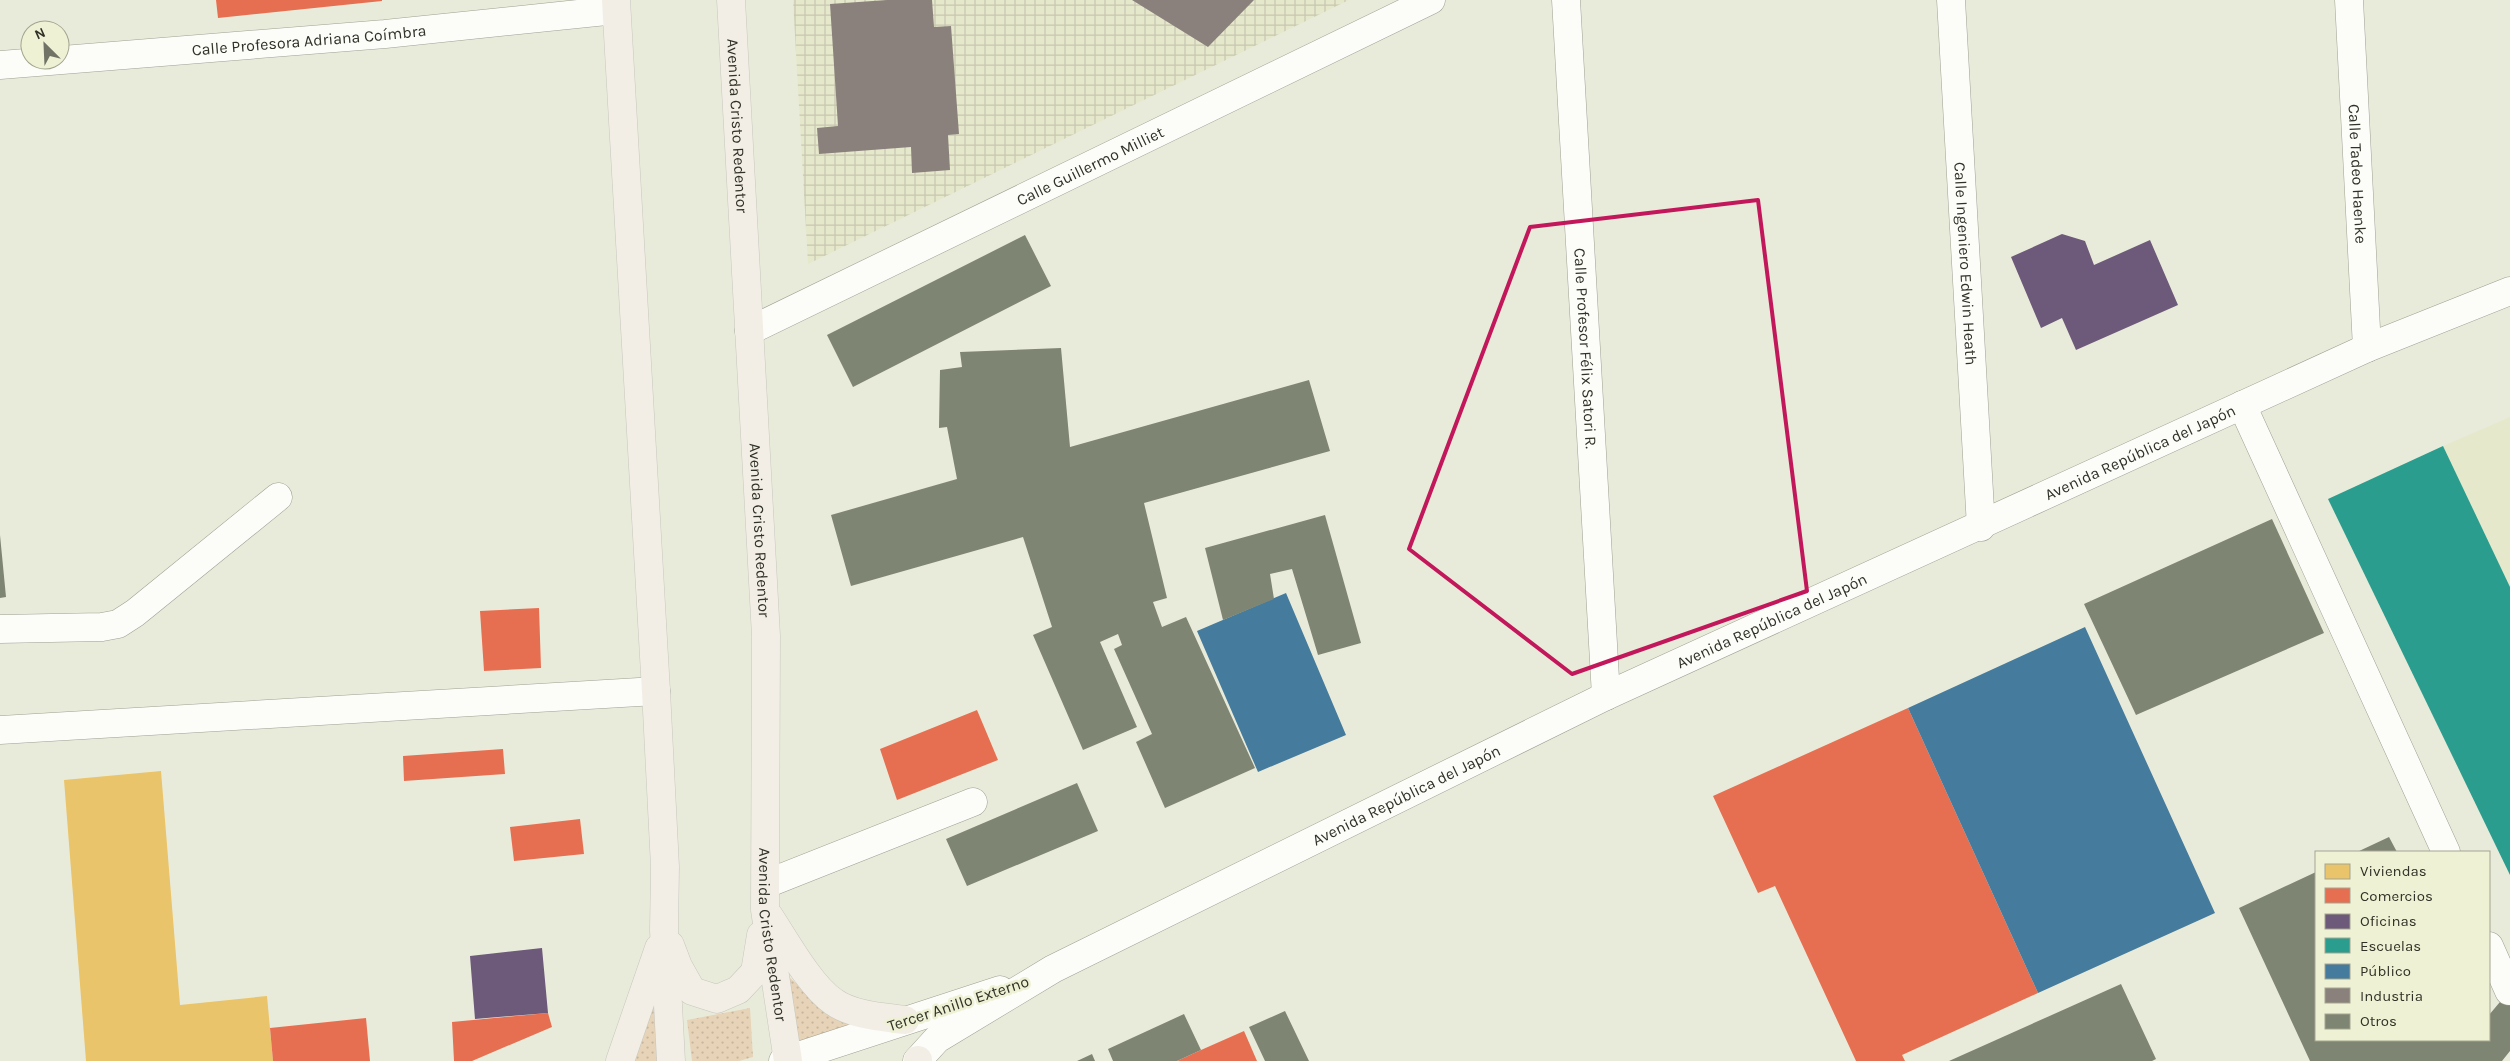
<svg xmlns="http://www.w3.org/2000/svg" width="2510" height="1061" font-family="Karla,sans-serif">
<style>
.built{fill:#e6e8cc}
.industrial{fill:url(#industrial-grid)}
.grass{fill:url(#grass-dots)}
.homes{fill:#e9c46a}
.shops{fill:#e76f51}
.offices{fill:#6d597a}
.schools{fill:#2a9d8f}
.public{fill:#457b9d}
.industry{fill:#8a817c}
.building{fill:#7f8573}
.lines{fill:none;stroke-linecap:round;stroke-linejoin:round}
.minor-casing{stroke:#9ea092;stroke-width:29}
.major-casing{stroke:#c6c7be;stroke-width:29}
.minor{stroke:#fcfcf9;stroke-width:28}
.major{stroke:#f2eee5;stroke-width:28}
.marked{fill:none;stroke:#c2185b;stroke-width:4;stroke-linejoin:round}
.labels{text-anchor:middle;stroke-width:5;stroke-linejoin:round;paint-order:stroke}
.street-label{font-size:16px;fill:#313227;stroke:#eff1d4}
</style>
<defs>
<pattern id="industrial-grid" width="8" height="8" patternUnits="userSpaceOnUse" patternTransform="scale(1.25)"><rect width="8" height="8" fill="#e6e8cc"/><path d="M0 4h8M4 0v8" fill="none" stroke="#c6c7af"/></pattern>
<pattern id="grass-dots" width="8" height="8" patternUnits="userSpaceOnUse" patternTransform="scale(1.25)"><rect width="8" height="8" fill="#e7d3b7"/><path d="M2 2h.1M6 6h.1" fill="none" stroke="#c7b69d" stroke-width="1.8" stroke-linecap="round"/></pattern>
</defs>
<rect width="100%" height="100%" fill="#e9ebda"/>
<path class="built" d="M2510,417v174l-67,-145z"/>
<path class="industrial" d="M793,0h556l-541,264z"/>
<path class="grass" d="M783,971l26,25 58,28 -72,20z
M660,978l1,83h-29z
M750,1008l3,49 -14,4h-47l-5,-41z"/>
<path class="homes" d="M161,771l19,234 87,-9 6,65h-187l-22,-281z"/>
<path class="shops" d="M216,0h166v1l-164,17z
M539,608l2,60 -57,3 -4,-60z
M1908,708l130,285 -136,62 3,6h-49l-81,-175 -17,7 -45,-97z
M977,710l21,50 -101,40 -17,-51z
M503,749l2,25 -101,7 -1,-25z
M580,819l4,35 -70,7 -4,-34z
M548,1013l4,14 -80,34h-18l-2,-39z
M366,1018l4,43h-97l-3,-33z
M1244,1031l13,30h-80l24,-11z"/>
<path class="offices" d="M2062,234l23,7 9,24 56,-25 28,65 -102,45 -14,-32 -21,10 -30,-71z
M542,948l6,65 -73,6 -5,-63z"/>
<path class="schools" d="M2443,446l67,141v288l-182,-376z"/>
<path class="public" d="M1286,593l60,142 -88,37 -61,-141z
M2085,627l130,286 -177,80 -130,-285z"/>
<path class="industry" d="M887,0h45l2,27 17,-1 8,108 -11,1 2,35 -38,3 -1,-26 -92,7 -2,-26 21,-2 -8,-122z
M1132,0h122l-46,47z"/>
<path class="building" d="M1025,235l26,51 -198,101 -26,-52z
M1061,348l9,99 239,-67 21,71 -186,52 23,95 -14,4 9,25 24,-10 69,151 -90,40 -29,-66 16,-8 -38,-85 8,-4 -4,-11 -18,8 37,85 -54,23 -50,-115 19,-8 -29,-90 -172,49 -20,-71 126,-36 -10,-52 -8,1 1,-58 22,-3 -2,-15z
M1325,515l36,128 -43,12 -26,-86 -22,5 4,25 -51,21 -18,-72z
M2272,519l52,114 -188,82 -52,-111z
M0,535l6,62 -6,1z
M1077,783l21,48 -131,55 -21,-47z
M2389,837l8,15h-40z
M2316,872v168h173v-25l21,-25v61l-8,10h-192l-71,-153z
M2121,984l35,75 -4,2h-203z
M1285,1011l24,50h-44l-16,-34z
M1184,1014l17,36 -24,11h-64l-5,-12z
M1092,1054l3,7h-18z"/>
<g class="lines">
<defs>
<g id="minor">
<path id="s1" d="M1566,0l40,696"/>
<path id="s2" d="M1951,0l30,527"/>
<path id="s3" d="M2349,0l18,348"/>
<path id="s4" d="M0,65l385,-31 231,-24"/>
<path id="s5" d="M749,331l682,-331"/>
<path d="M2242,405l204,447"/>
<path d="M0,629l102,-2 16,-3 17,-11 143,-116"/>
<path d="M0,730l656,-39"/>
<path d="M766,884l207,-82"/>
<path d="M2489,946l20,45"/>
<path d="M783,1061l217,-71"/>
<path id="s6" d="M917,1061l20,-22 116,-70 553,-273 761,-348 143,-57"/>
</g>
<g id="major">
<path d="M616,0l40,691 9,176 -1,63 7,131"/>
<path id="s7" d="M731,0l35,636 -1,274 23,151"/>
<path d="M769,916c16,24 41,70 65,86 18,13 49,15 71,18"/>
<path d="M670,945l8,21 14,25 25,8 21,-9 17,-18 6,-37"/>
<path d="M620,1061l39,-113"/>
<path d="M918,1061v-1"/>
</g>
</defs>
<use href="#minor" class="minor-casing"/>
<use href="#major" class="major-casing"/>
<use href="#minor" class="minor"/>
<use href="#major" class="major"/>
</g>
<path class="marked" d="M1758,200l49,391 -235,83 -163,-125 121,-322z"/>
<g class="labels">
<g class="street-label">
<text dy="6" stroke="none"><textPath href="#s4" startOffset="310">Calle Profesora Adriana Coímbra</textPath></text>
<text dy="6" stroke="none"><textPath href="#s7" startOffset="126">Avenida Cristo Redentor</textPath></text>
<text dy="6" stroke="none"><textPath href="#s5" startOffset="379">Calle Guillermo Milliet</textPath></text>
<text dy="6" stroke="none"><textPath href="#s3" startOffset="174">Calle Tadeo Haenke</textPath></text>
<text dy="6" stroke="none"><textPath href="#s2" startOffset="264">Calle Ingeniero Edwin Heath</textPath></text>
<text dy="6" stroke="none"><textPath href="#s1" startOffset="349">Calle Profesor Félix Satori R.</textPath></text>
<text dy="6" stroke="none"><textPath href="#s6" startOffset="1369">Avenida República del Japón</textPath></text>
<text dy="6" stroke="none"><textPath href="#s7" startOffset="531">Avenida Cristo Redentor</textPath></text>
<text dy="6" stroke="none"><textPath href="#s6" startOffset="964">Avenida República del Japón</textPath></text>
<text dy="6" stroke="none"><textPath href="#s6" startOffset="559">Avenida República del Japón</textPath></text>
<text dy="6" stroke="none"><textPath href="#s7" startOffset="936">Avenida Cristo Redentor</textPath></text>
<text transform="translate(958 1003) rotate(-18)" y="6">Tercer Anillo Externo</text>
</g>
</g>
<rect x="2315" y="851" width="175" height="190" fill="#eff1d4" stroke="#a3a58f"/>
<rect x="2325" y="864" width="25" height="15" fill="#e9c46a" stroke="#a3a58f"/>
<text x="2360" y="876" font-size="15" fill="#313227">Viviendas</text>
<rect x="2325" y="888" width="25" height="15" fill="#e76f51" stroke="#a3a58f"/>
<text x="2360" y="901" font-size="15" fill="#313227">Comercios</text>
<rect x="2325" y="914" width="25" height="15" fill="#6d597a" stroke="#a3a58f"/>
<text x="2360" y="926" font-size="15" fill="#313227">Oficinas</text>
<rect x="2325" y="938" width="25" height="15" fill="#2a9d8f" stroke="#a3a58f"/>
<text x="2360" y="951" font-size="15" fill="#313227">Escuelas</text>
<rect x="2325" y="964" width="25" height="15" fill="#457b9d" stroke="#a3a58f"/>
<text x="2360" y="976" font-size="15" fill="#313227">Público</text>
<rect x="2325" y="988" width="25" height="15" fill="#8a817c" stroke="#a3a58f"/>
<text x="2360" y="1001" font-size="15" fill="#313227">Industria</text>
<rect x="2325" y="1014" width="25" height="15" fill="#7f8573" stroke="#a3a58f"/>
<text x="2360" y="1026" font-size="15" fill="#313227">Otros</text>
<g transform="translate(45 45) rotate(336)"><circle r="24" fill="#eff1d4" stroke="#a3a58f"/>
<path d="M0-4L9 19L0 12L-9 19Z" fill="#717366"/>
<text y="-8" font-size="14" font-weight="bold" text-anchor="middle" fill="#313227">N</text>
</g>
</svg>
